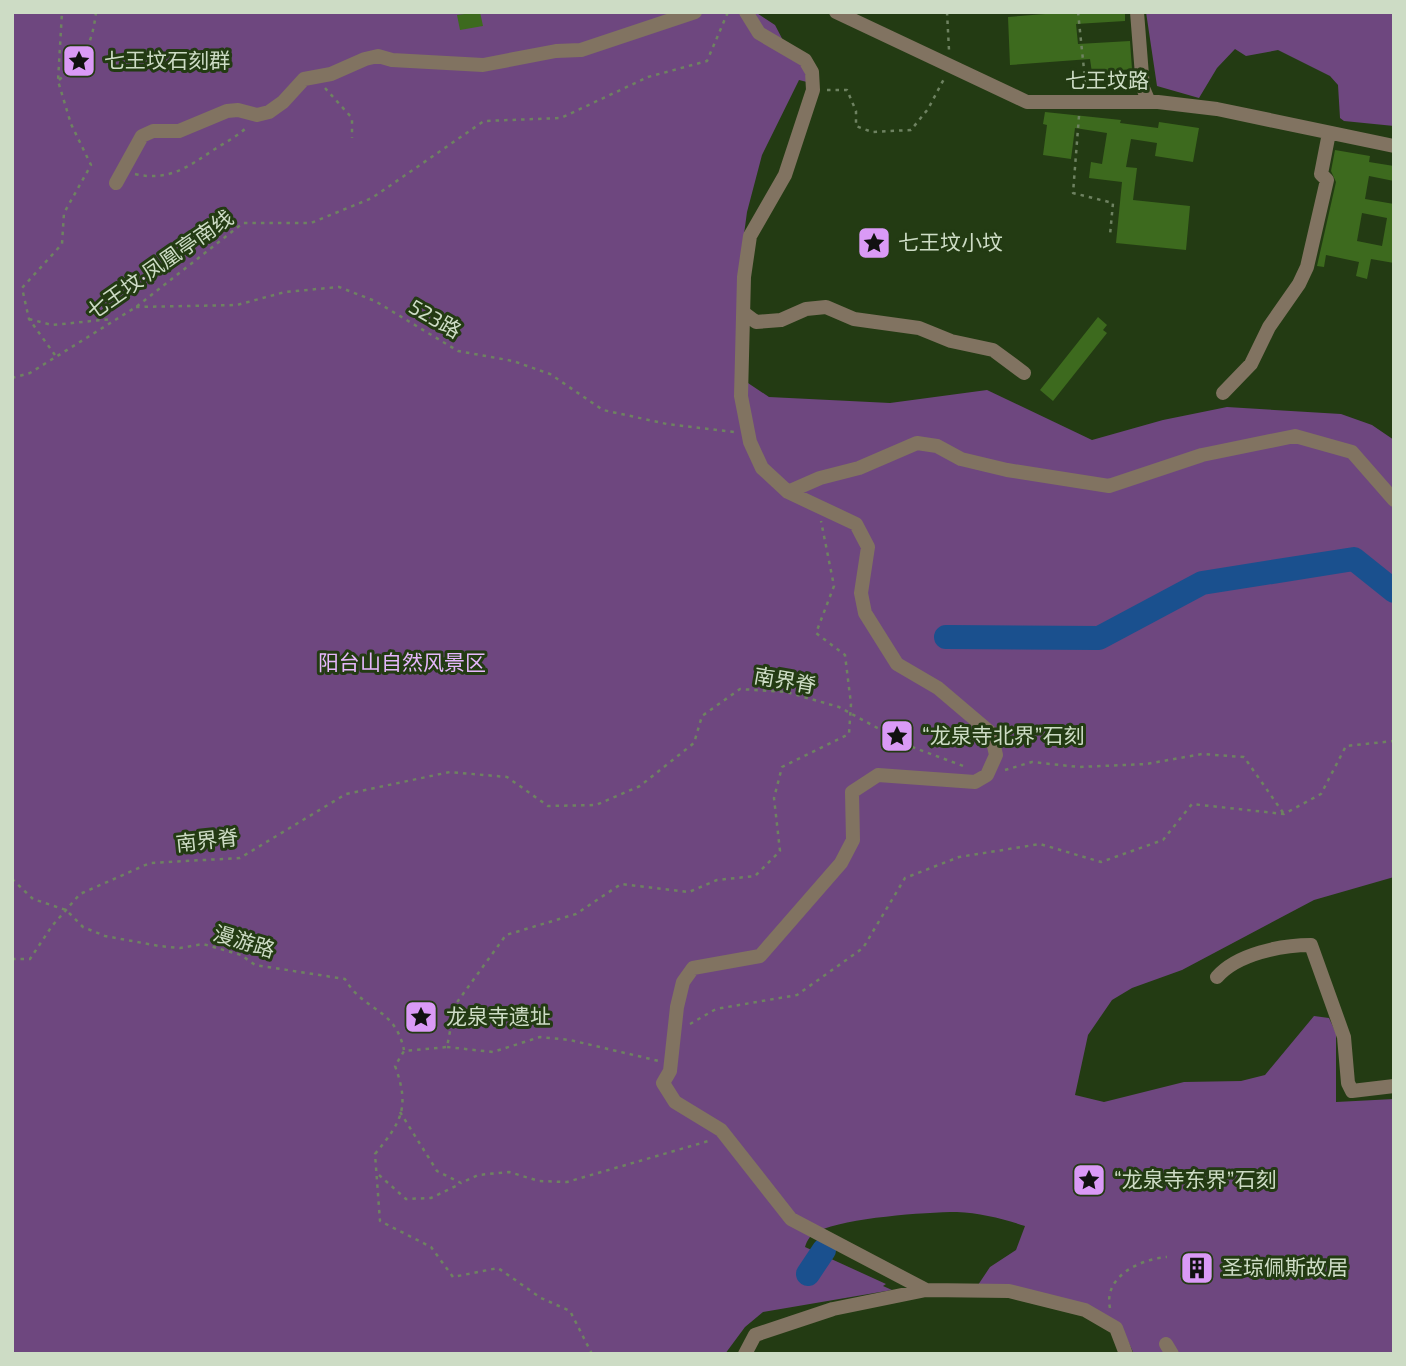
<svg xmlns="http://www.w3.org/2000/svg" width="1406" height="1366" font-family="'Exo 2','Noto Sans SC',sans-serif">
<style>
.green{fill:#6e477f}
.lines{fill:none;stroke-linecap:round;stroke-linejoin:round}
.river{stroke:#1a508e;stroke-width:24}
.building{fill:#3d6a1e;fill-rule:evenodd}
.path{stroke:#6e8261;stroke-width:2.5;stroke-dasharray:3.5 5;stroke-linecap:butt}
.minor{stroke:#817361;stroke-width:14}
.labels{text-anchor:middle;stroke-width:6;stroke-linejoin:round;paint-order:stroke}
.poi-label{font-size:21px;fill:#cddcc5;stroke:#233b13;text-anchor:start}
.street-label{font-size:21px;fill:#cddcc5;stroke:#233b13}
.park-label{font-size:21px;fill:#e6b7fc;stroke:#233b13}
</style>
<rect width="100%" height="100%" fill="#233b13"/>
<path class="green" d="M12,12h743l20,13 12,23 13,11 11,24 -12,-3 -37,75 -15,57 -9,67 4,100 27,18 121,6 97,-13 105,50 71,-20 64,-13 114,7 31,11 22,15v437l-80,23 -132,70 -50,18 -20,12 -24,35 -13,60 29,7 80,-20 57,-1 24,-6 49,-59 15,2 7,15v69l58,-3v255h-260l-8,-17 -23,-22 -127,-27 14,-21 26,-17 9,-24c-21,-7 -45,-13 -68,-14 -33,0 -110,6 -139,19 -7,3 -11,9 -13,16l81,37 -3,2 9,4 -129,22 -18,15 -20,27h-713z
M1146,12h248v114l-50,-5 -4,-3 -2,-33 -8,-9 -52,-26 -32,6 -11,-7 -18,19 -18,30 -42,-12z"/>
<g class="lines">
<path class="river" d="M946,637l153,1 103,-55 152,-24 40,32
M808,1274l16,-24"/>
</g>
<path class="building" d="M480,12l3,14 -23,4 -3,-15z
M1071,12h54v9l-49,3 2,20 52,-3 2,28 -40,4 -2,-14 -80,6 -2,-48z
M1045,112l76,8 -1,3 38,5 1,-6 40,6 -6,34 -38,-6 2,-13 -26,-4 -5,28 11,1 -4,32 57,6 -4,44 -70,-7 6,-61 -33,-4 2,-16 11,2 5,-31 -32,-5 -4,31 -28,-4 4,-30 -4,-1z
M1335,150l35,6 -1,6 25,4v15l-25,-5 -4,23 29,5v59l-23,-4 -4,20 -11,-3 3,-14 -33,-7 -2,12 -7,-1 19,-84 -5,-11zM1362,213l25,5 -5,28 -25,-5z
M1098,317l9,8 -4,5 4,3 -54,68 -13,-11z
M1188,1258l18,6 -7,19 -19,-6z"/>
<g class="lines">
<path class="path" d="M947,12l2,38
M1078,12l8,77
M59,80c25,-23 33,-34 37,-68
M325,88l27,30v20
M827,90h20l9,21v15l16,6 39,-2 17,-21 17,-32
M1079,116l-6,77 40,10 -3,32
M135,174c34,8 54,-8 80,-25 11,-7 23,-13 32,-22
M136,307l101,-2 48,-13 54,-5 36,14 83,50 55,10 37,13 53,36 64,14 67,8
M29,319l23,6 60,-6
M55,355l-26,-36 -7,-31 40,-44 2,-31 27,-48 -20,-41 -13,-43 4,-69
M12,378l18,-5 106,-66 107,-84h68l61,-25 112,-77 77,-3 87,-41 59,-16 21,-49
M1005,770l27,-8 47,5 67,-3 56,-10 42,3 40,57
M12,879l21,20 33,11 17,17 22,9 54,10 21,2 23,-4 38,11 14,10 90,14c19,33 50,28 59,71
M12,959h18l22,-33 28,-32 70,-31 90,-5 106,-64 104,-22 57,5 41,29 48,-1 44,-19 54,-43 8,-27 38,-27 46,3 53,15 73,40 54,20
M690,1024l26,-15 81,-14 66,-47 42,-70 54,-21 81,-13 61,18 62,-22 29,-36 92,10 37,-20 25,-48 48,-5
M447,1047l46,5 47,-15 30,3 89,21
M400,1112l37,59 24,12 17,-8 31,-3 30,9 28,1 145,-42
M379,1175l27,24 25,-1 29,-14
M1110,1308c-7,-32 31,-49 57,-51
M592,1354l-22,-43 -29,-13 -43,-30 -45,9 -22,-30 -51,-26 -5,-67c27,-33 35,-47 20,-88l9,-15 43,-4 8,-42 51,-70 70,-21 45,-30 68,8 28,-12 38,-4 25,-25 -6,-53 8,-31 67,-33 2,-30 -6,-49 -29,-22 18,-47 -13,-65"/>
<path class="minor" d="M746,12l13,21 46,27 7,12 1,18 -28,85 -35,61 -6,41 -3,119 9,46 12,26 26,24 68,32 12,23 -7,46 4,20 32,51 41,24 53,45 5,22 -9,20 -12,7 -97,-7 -26,17 1,48 -12,23 -81,93 -67,12 -10,14 -6,25 -7,64 -7,12 12,19 46,28 70,89 135,71 83,1 76,19 31,18 10,26
M836,12l191,90h131l59,7 177,37
M1137,12l6,76 6,14
M116,183l26,-47 11,-5h26l48,-20 11,-1 19,5 12,-3 14,-10 21,-23 27,-5 34,-15 13,-3 14,4 91,5 73,-14 25,-1 114,-38
M744,313l12,9 25,-2 25,-11 20,-2 28,12 65,9 32,13 42,9 31,23
M1223,393l28,-29 18,-37 30,-43 8,-17 20,-87 -6,-6 8,-41
M788,492l32,-14 39,-10 58,-25 20,3 24,13 46,11 102,16 93,-31 93,-19 57,16 42,48
M1217,977c20,-23 64,-32 94,-32l33,92 4,46 4,8 42,-5
M1166,1344l6,10
M745,1354l10,-19 78,-26 93,-19"/>
</g>
<defs>
<symbol id="sight-square" viewBox="-11 -11 22 22"><rect x="-9" y="-9" width="18" height="18" rx="4" fill="#da9af6" stroke="#233b13"/><path d="M0-6L1.8-2.2L6-1.7L2.9 1.2L3.7 5.4L0 3.3L-3.7 5.4L-2.9 1.2L-6-1.7L-1.8-2.2Z" fill="#111"/></symbol>
<symbol id="building-square" viewBox="-11 -11 22 22"><rect x="-9" y="-9" width="18" height="18" rx="4" fill="#da9af6" stroke="#233b13"/><path d="M-4-6H4V6H1V3H-1V6H-4ZM-2.5-4.3h1.7v1.8h-1.7ZM.8-4.3h1.7v1.8H.8ZM-2.5-1h1.7V.8h-1.7ZM.8-1h1.7V.8H.8Z" fill="#111"/></symbol>
</defs>
<g fill-rule="evenodd">
<use href="#sight-square" x="60" y="42" width="38" height="38"/>
<use href="#sight-square" x="855" y="224" width="38" height="38"/>
<use href="#sight-square" x="878" y="717" width="38" height="38"/>
<use href="#sight-square" x="402" y="998" width="38" height="38"/>
<use href="#sight-square" x="1070" y="1161" width="38" height="38"/>
<use href="#building-square" x="1178" y="1249" width="38" height="38"/>
</g>
<g class="labels">
<g class="poi-label">
<text x="104" y="68">七王坟石刻群</text>
<text x="898" y="250">七王坟小坟</text>
<text x="922" y="743">“龙泉寺北界”石刻</text>
<text x="446" y="1024">龙泉寺遗址</text>
<text x="1114" y="1187">“龙泉寺东界”石刻</text>
<text x="1222" y="1275">圣琼佩斯故居</text>
</g>
<g class="street-label">
<text x="1107" y="88">七王坟路</text>
<text transform="translate(160 265) rotate(-35)" y="7">七王坟·凤凰亭南线</text>
<text transform="translate(435 319) rotate(30)" y="7">523路</text>
<text transform="translate(785 681) rotate(10)" y="7">南界脊</text>
<text transform="translate(207 841) rotate(-6)" y="7">南界脊</text>
<text transform="translate(244 942) rotate(17)" y="7">漫游路</text>
</g>
<g class="park-label">
<text x="402" y="670">阳台山自然风景区</text>
</g>
</g>
<rect width="1406" height="1366" fill="none" stroke="#cddcc5" stroke-width="28"/>
</svg>
